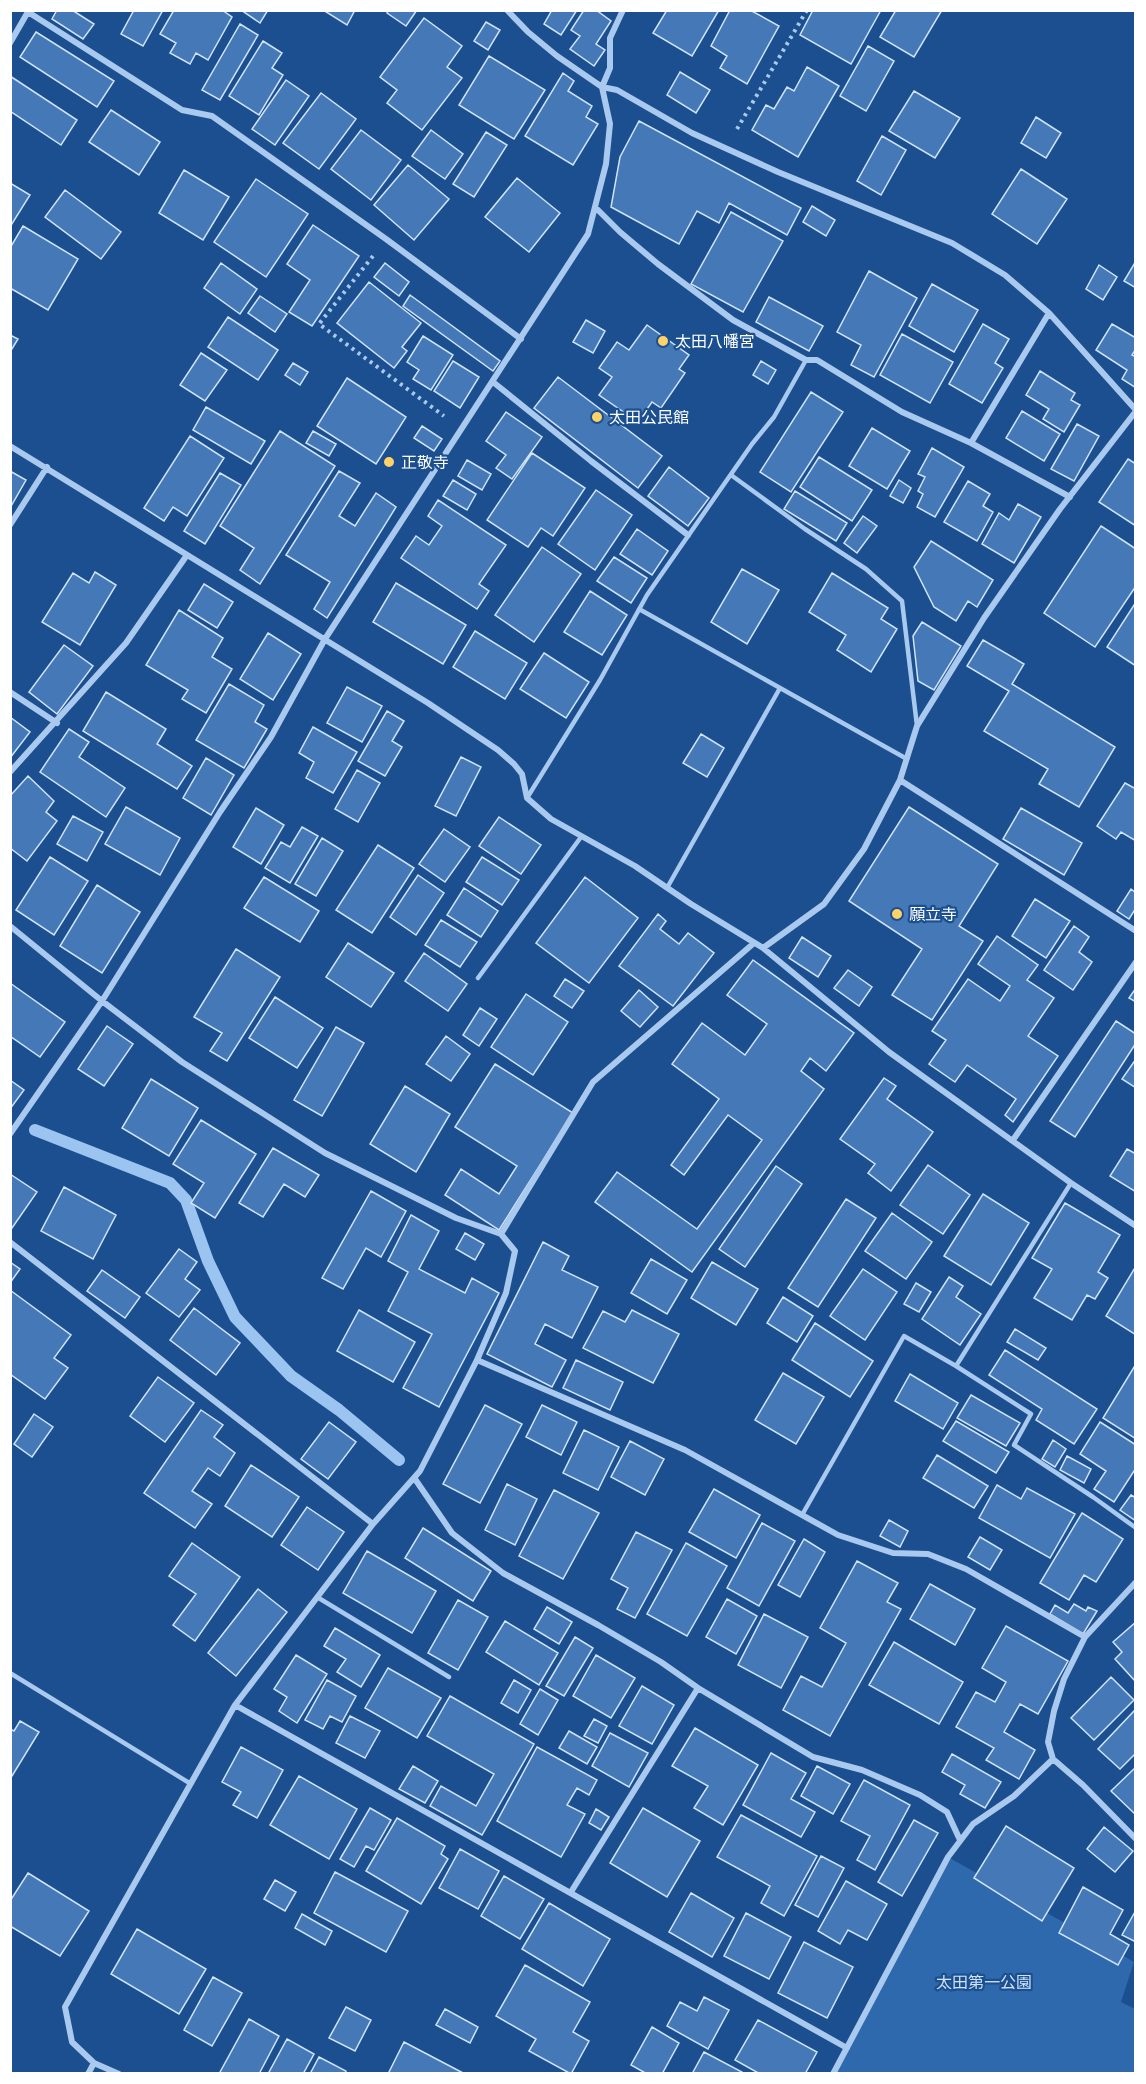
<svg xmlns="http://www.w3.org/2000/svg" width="1146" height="2084" font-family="Barlow,'Noto Sans JP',sans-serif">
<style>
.green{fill:#2e69ad}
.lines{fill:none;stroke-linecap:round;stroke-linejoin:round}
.stream{stroke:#9cc4f0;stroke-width:12}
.building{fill:#4478b7;stroke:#cfe3fa;stroke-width:1.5}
.path{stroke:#a9c9ee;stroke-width:4;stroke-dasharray:3 4.5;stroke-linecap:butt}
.service{stroke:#a9c9ee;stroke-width:4.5}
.minor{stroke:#a9c9ee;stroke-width:6}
.poi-dot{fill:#ffd166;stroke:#1b4f8f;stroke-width:2}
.labels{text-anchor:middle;stroke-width:4.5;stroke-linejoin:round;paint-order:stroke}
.poi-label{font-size:16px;fill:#fff;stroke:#1b4f8f;text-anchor:start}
.park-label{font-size:16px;fill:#cfe3fa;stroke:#1b4f8f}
</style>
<rect width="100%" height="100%" fill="#1b4f8f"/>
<path class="green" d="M948,1857l186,105 -13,40 14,7v64l-302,1z"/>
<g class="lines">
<path class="stream" d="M35,1130l135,53 16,17 22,61 27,56 56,59 48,34 60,50"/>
</g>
<path class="building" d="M57,10h15l22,14 -11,15 -31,-20z
M134,10h29l-20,36 -22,-12z
M174,10h48l10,7 -24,43 -12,-7 -6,11 -20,-11 6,-10 -16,-9z
M241,10h27l-8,13z
M323,10h32l-8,15z
M388,10h29l-11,16 -19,-13z
M552,10h25l-16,25 -17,-11z
M584,10h12l15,11 -15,23 9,6 -11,16 -24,-17 10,-13 -9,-6z
M667,10h52l-27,46 -39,-23z
M730,10h20l29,16 -32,58 -27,-16 7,-12 -16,-10z
M813,10h68l-30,54 -51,-29z
M896,10h46l-28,47 -34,-20z
M424,18l38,28 -15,21 15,11 -40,52 -35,-27 10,-13 -17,-13z
M486,22l14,8 -12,20 -14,-9z
M240,24l18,11 -38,65 -18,-10z
M36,32l78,49 -17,26 -77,-50z
M263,41l19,12 -10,15 11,7 -24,40 -30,-19z
M868,46l26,15 -28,50 -26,-15z
M489,56l56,34 -31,49 -55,-34z
M807,67l32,19 -41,71 -46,-27 14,-25 8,4 13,-22 7,4z
M680,72l30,18 -14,23 -29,-18z
M563,73l11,8 -6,10 24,15 -6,11 12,7 -25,41 -48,-29z
M10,76l67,44 -16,25 -51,-34z
M286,80l23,16 -34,49 -23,-16z
M914,91l46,27 -25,40 -46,-27z
M321,93l35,26 -37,50 -36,-26z
M111,110l49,32 -21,33 -50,-33z
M1036,117l25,16 -15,25 -25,-15z
M639,121l162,87 -14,27 -58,-32 -10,20 -22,-12 -18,33 -68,-37 9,-50z
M361,130l40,30 -30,40 -40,-31z
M431,130l32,24 -18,25 -33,-23z
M486,132l21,13 -33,52 -21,-13z
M882,136l24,14 -25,45 -24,-14z
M408,165l41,34 -35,41 -40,-35z
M1021,169l46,30 -30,45 -45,-30z
M184,170l45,27 -26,43 -44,-27z
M517,178l43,35 -31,39 -44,-35z
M256,179l52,35 -42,63 -52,-35z
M10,183l20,12 -20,32z
M65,190l56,42 -20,27 -56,-42z
M812,206l23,14 -9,16 -23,-14z
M731,212l52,29 -40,71 -52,-28z
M313,225l46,31 -47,70 -23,-14 21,-32 -23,-16z
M23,226l55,33 -30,51 -38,-22v-40z
M1136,261v27l-12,-7z
M221,263l36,26 -17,25 -36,-26z
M385,263l24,19 -10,14 -25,-19z
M1099,265l18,12 -14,23 -17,-11z
M869,271l48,27 -43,79 -23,-12 10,-20 -24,-13z
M369,282l52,41 -19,24 5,4 -13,17 -57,-45z
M932,284l46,26 -24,42 -45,-26z
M410,295l90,66 -7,10 -90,-65z
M260,296l27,18 -12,18 -27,-19z
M769,297l54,29 -14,25 -53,-29z
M228,317l50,33 -20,30 -50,-33z
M586,320l19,11 -12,22 -20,-11z
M983,324l26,15 -14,24 8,5 -21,35 -33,-19z
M1112,324l24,14v11l-4,6 4,2v31l-14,-9 5,-9 -31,-20z
M647,325l42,30 -10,14 6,4 -24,35 -9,-6 -14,20 -39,-27 13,-18 -13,-9 18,-26 12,8z
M902,334l51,28 -23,41 -50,-28z
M10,335l8,4 -8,13z
M423,336l30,19 -22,35 -18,-11 6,-9 -12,-8z
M201,353l26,17 -22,31 -25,-16z
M453,361l26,16 -19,31 -26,-17z
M761,361l15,9 -8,14 -15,-9z
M293,363l15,9 -8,13 -15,-10z
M1040,371l35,22 -4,7 9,5 -16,27 -21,-13 6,-10 -23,-14z
M558,377l104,79 -24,32 -104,-80z
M347,378l59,39 -30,47 -59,-38z
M811,392l32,20 -52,80 -31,-20z
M206,407l59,34 -14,23 -58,-34z
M1022,411l38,23 -16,27 -38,-23z
M506,412l36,25 -30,42 -16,-11 10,-13 -20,-14z
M1077,424l22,12 -25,45 -23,-12z
M422,426l20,13 -8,12 -20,-13z
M872,428l38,23 -23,38 -38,-23z
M280,431l55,35 -75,118 -20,-14 14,-22 -34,-22z
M313,431l23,13 -7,12 -23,-13z
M190,436l34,22 -37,58 -14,-9 -9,14 -20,-13z
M932,448l32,19 -29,50 -18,-10 6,-13 -5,-3 7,-14 -7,-3z
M532,453l53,35 -32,48 -12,-8 -13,19 -41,-27z
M819,457l53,33 -20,31 -52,-34z
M1128,459l8,5v62l-37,-24z
M467,460l24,14 -9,16 -24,-14z
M669,467l40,31 -21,28 -40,-30z
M10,471l16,9 -16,28z
M339,471l21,12 -21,33 16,10 21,-33 20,14 -69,111 -13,-9 16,-27 -44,-27z
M220,473l21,12 -36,59 -21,-13z
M453,480l23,14 -9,16 -24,-14z
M899,480l12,8 -8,15 -13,-7z
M968,481l22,13 -7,12 10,6 -16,29 -33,-19z
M596,490l36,25 -37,55 -37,-26z
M795,491l52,32 -11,18 -52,-32z
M438,500l68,45 -27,39 10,7 -12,18 -76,-51 15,-22 13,9 13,-19 -14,-10z
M1018,504l23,13 -27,46 -32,-19 17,-31 10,7z
M863,516l14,10 -20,27 -13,-10z
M1101,526l35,23v37l-41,61 -51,-34z
M637,529l31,22 -16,24 -32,-21z
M931,541l62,39 -16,27 -9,-6 -12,20 -22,-14 -20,-40z
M542,547l39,27 -47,68 -39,-27z
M614,557l33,21 -16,25 -34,-22z
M742,569l37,21 -32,54 -36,-22z
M95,572l21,13 -36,60 -38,-23 31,-49 16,10z
M832,573l56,35 -7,11 16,10 -26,43 -34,-22 9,-15 -37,-23z
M396,583l70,42 -23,39 -70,-42z
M204,584l29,18 -16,26 -29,-18z
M590,591l37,24 -25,40 -38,-23z
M1136,602v64l-29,-19z
M179,610l44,28 -11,19 20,12 -26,44 -24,-14 6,-9 -42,-25z
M922,622l39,24 -27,44 -16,-9 -5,-45z
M475,631l52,32 -22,36 -52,-32z
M268,633l33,21 -28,46 -33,-21z
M983,640l41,24 -12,20 103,63 -36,60 -40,-23 9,-15 -64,-38 25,-40 -42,-25z
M64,645l29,21 -36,48 -28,-22z
M544,653l45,29 -23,36 -46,-29z
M229,684l35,21 -9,17 12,7 -23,39 -48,-28z
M347,687l35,19 -20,36 -35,-19z
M106,692l60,37 -9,15 35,22 -15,23 -94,-58z
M387,711l17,10 -12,20 10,6 -17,29 -27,-15z
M10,717l20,15 -20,26z
M313,727l44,25 -24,41 -27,-15 8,-16 -15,-9z
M69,729l20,13 -10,15 46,31 -19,29 -66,-45z
M701,734l23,14 -17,29 -24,-14z
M461,757l20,10 -25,49 -21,-10z
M206,758l28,17 -23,40 -28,-17z
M357,770l23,13 -22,39 -23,-13z
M28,776l26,25 -8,11 11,9 -30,40 -17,-13v-52z
M1125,783l11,6v52l-15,-9 -5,7 -19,-13z
M126,807l54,31 -20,37 -55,-31z
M909,807l89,57 -39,62 24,15 -51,79 -40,-25 30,-46 -73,-48z
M256,808l28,17 -23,39 -28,-17z
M1021,808l61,35 -18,32 -61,-36z
M73,816l30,16 -16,29 -30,-17z
M499,817l42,28 -20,29 -42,-28z
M302,827l16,9 -28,47 -25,-15 16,-26 9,5z
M444,829l26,18 -25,35 -26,-18z
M322,838l21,13 -27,45 -21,-12z
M378,845l36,23 -42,65 -36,-23z
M50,857l38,24 -34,54 -38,-25z
M482,857l37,23 -17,25 -36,-23z
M418,875l26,18 -28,42 -26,-18z
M264,877l55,34 -19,31 -56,-34z
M585,877l53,41 -49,65 -53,-40z
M97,885l43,27 -38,61 -42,-27z
M464,888l34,23 -17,26 -34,-22z
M1131,889l5,4v15l-7,11 -12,-8z
M1035,899l35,22 -24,37 -34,-22z
M658,914l8,7 -6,8 19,15 9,-11 26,20 -41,53 -54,-40z
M441,920l36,22 -17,25 -35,-22z
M1074,926l15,11 -10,15 13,10 -19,28 -29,-20z
M997,936l41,29 -11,15 27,18 -26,38 30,20 -45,66 -8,-7 11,-16 -49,-34 -12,17 -26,-18 17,-24 -14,-9 36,-52 32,22 10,-15 -32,-22z
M802,937l29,19 -13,21 -29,-19z
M348,943l46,30 -23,34 -45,-30z
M236,949l44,28 -53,84 -17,-10 12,-18 -28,-16z
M424,953l43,31 -19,27 -43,-30z
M753,960l101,73 -28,38 -16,-13 -9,13 23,18 -132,183 -97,-70 22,-30 80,57 65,-89 -34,-25 -44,60 -13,-10 48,-66 -47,-35 30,-41 43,32 22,-31 -40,-29z
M848,970l24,17 -13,19 -25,-18z
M565,979l19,12 -12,17 -18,-12z
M10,983l55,39 -25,35 -30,-21z
M1136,988v14l-7,-4z
M639,990l19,17 -18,20 -19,-16z
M526,994l42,28 -35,53 -42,-28z
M275,997l48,31 -26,40 -48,-30z
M480,1008l17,11 -18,27 -16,-11z
M1116,1021l20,13v9l-61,94 -25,-16z
M107,1026l26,18 -29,42 -26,-17z
M336,1027l28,16 -42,73 -28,-16z
M446,1036l24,18 -19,27 -25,-17z
M1136,1059v29l-14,-9z
M495,1064l78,49 -74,117 -54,-35 16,-26 38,25 18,-28 -62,-39z
M884,1078l12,8 -9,13 46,33 -42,59 -23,-18 7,-9 -35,-25z
M151,1079l47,29 -29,48 -47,-28z
M10,1080l14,10 -14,19z
M405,1086l45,28 -34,58 -46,-28z
M201,1120l55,34 -41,64 -24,-15 13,-20 -31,-19z
M273,1148l46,27 -14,22 -21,-13 -21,33 -24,-14z
M1127,1149l9,5v38l-26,-16z
M928,1165l42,30 -27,39 -43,-29z
M776,1166l26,18 -57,83 -26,-18z
M10,1174l27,18 -25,36 -2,-1z
M64,1187l52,28 -23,44 -52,-28z
M371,1191l35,20 -25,46 -15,-9 -23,41 -21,-11z
M983,1194l46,29 -38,62 -47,-29z
M846,1199l30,19 -58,89 -30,-19z
M1065,1203l55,32 -22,37 10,6 -13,21 -8,-4 -15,25 -38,-22 18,-29 -20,-11z
M892,1213l40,29 -26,37 -41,-28z
M411,1215l28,16 -20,38 46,24 7,-15 27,15 -60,114 -36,-19 29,-54 -44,-23 20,-39 -20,-11z
M465,1233l19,11 -9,16 -19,-11z
M543,1242l26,14 -7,14 36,17 -26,51 -27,-14 -10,20 31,16 -14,27 -65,-33z
M179,1249l18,13 -12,17 15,11 -21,27 -33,-24z
M651,1259l36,21 -20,34 -36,-21z
M10,1262l10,7 -10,14z
M712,1262l46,27 -22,36 -45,-27z
M1136,1266v69l-30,-19z
M863,1269l34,23 -32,48 -35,-24z
M102,1270l38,27 -15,21 -38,-27z
M949,1277l14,9 -7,11 25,17 -21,31 -38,-26z
M916,1283l15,9 -12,20 -15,-8z
M10,1290l61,45 -17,23 14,10 -23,31 -35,-25z
M783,1297l30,19 -16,26 -30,-19z
M194,1308l46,35 -24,32 -46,-35z
M359,1310l56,32 -22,40 -56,-31z
M632,1310l47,24 -26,49 -70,-35 20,-37 22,11z
M815,1323l58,38 -23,36 -58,-37z
M1015,1329l31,19 -8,12 -31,-18z
M1005,1350l92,59 -23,35 -38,-24 6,-11 -53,-34z
M576,1360l47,22 -13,28 -47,-22z
M1136,1364v75l-33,-21z
M783,1373l41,24 -28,47 -41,-24z
M910,1374l48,29 -15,26 -48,-28z
M158,1377l36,26 -29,39 -35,-26z
M971,1395l49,28 -14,23 -49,-28z
M485,1405l37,19 -42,79 -37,-19z
M542,1405l35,17 -16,33 -35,-18z
M201,1410l22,15 -9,12 21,16 -15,23 -12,-8 -16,23 20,13 -17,24 -51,-35z
M34,1414l19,13 -21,30 -18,-13z
M956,1421l53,31 -13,21 -53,-32z
M329,1422l27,20 -28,37 -27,-20z
M1100,1422l36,23v23l-22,34 -20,-13 12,-18 -26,-17z
M584,1430l35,17 -21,43 -35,-17z
M1053,1440l13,9 -11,18 -13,-8z
M630,1441l34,18 -19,36 -34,-18z
M937,1455l51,31 -14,22 -51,-30z
M1067,1456l24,13 -7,14 -24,-13z
M251,1465l48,32 -27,40 -47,-31z
M507,1484l30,15 -22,46 -30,-15z
M997,1485l24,14 6,-11 48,26 -25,44 -71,-40z
M714,1489l46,26 -24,43 -47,-26z
M554,1490l45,23 -36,66 -44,-23z
M1131,1495l5,3v23l-16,-11z
M307,1507l37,25 -26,38 -37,-25z
M1082,1513l41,26 -27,43 -12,-7 -15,25 -29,-17z
M889,1520l19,11 -8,16 -20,-11z
M762,1523l33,18 -36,65 -32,-18z
M423,1528l68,43 -18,30 -68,-43z
M636,1532l36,18 -37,68 -18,-9 11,-21 -17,-9z
M980,1537l22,13 -12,20 -22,-13z
M804,1539l21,13 -25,45 -22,-12z
M192,1543l48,34 -45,64 -22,-16 23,-31 -27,-18z
M686,1543l41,23 -40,70 -40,-22z
M367,1551l69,40 -24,42 -69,-40z
M857,1561l41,22 -11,19 14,7 -71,127 -47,-26 18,-34 21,11 24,-44 -26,-15z
M930,1584l45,25 -20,36 -45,-26z
M258,1589l29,23 -51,64 -28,-23z
M727,1599l30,17 -21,38 -30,-17z
M458,1600l30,17 -30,53 -30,-17z
M1074,1604l12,7 2,-4 9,4 -14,23 -33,-20 5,-9 13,8z
M547,1607l25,15 -13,22 -25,-15z
M764,1614l44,23 -27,51 -43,-23z
M505,1621l53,32 -19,32 -53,-33z
M1136,1622v60l-21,-23 7,-7 -9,-10z
M1006,1626l62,35 -30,53 -18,-10 -16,28 31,18 -16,29 -33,-19 8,-12 -38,-21 20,-35 19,10 11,-20 -24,-14z
M335,1628l45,27 -19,32 -24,-15 9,-13 -22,-13z
M575,1637l18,11 -29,48 -18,-10z
M894,1642l69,40 -24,42 -70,-39z
M296,1655l31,19 -30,49 -18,-12 8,-14 -13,-8z
M596,1655l39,23 -24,40 -38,-22z
M388,1668l53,30 -24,40 -52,-30z
M1111,1677l23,23 -40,40 -23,-22z
M327,1680l29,16 -14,26 -12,-6 -7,13 -18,-9z
M514,1680l17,10 -13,23 -17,-10z
M642,1686l32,19 -22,39 -33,-18z
M540,1689l18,11 -20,35 -18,-11z
M450,1696l84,48 -52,91 -52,-29 11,-20 35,20 18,-32 -67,-38z
M1136,1709v44l-16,16 -22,-20z
M350,1716l30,15 -15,27 -29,-15z
M594,1719l13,7 -9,17 -14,-7z
M20,1721l19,11 -27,44h-2v-47l4,2z
M695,1728l63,37 -35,60 -29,-17 14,-22 -36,-20z
M569,1731l28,16 -10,17 -28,-16z
M610,1733l38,20 -19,34 -37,-21z
M241,1747l42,23 -26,48 -24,-13 8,-13 -19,-10z
M537,1747l60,33 -8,15 -12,-7 -10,17 18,9 -24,43 -64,-36z
M771,1753l35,20 -15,26 24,13 -14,25 -58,-32z
M952,1754l49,28 -16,26 -25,-14 5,-9 -23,-13z
M413,1766l25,15 -13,22 -26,-14z
M817,1766l33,18 -17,30 -32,-18z
M1136,1767v48l-25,-24z
M299,1776l58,33 -28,50 -59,-34z
M864,1780l46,25 -35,65 -18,-10 13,-24 -29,-15z
M370,1808l21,12 -17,30 -8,-4 -12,21 -14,-8z
M643,1808l57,33 -33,56 -57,-34z
M596,1809l13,8 -8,13 -12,-7z
M741,1815l76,41 -33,60 -23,-13 9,-17 -53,-29z
M397,1818l48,28 -4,8 7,5 -27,45 -55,-33z
M914,1820l24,13 -36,63 -24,-14z
M1006,1826l68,42 -32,53 -68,-43z
M1104,1827l29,24 -18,21 -28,-23z
M460,1849l39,22 -21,38 -39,-21z
M821,1856l23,12 -26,49 -23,-12z
M335,1872l73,39 -22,41 -72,-39z
M28,1873l61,38 -29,45 -50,-30v-25z
M504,1876l40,23 -24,40 -39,-23z
M275,1880l21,12 -11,19 -21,-12z
M846,1881l41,23 -20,36 -19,-10 -8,14 -22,-13z
M1083,1887l40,23 -13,24 19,11 -11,20 -59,-32z
M691,1893l43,25 -22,39 -43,-25z
M549,1903l61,36 -27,47 -61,-37z
M1136,1910v32l-14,-7z
M746,1913l45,24 -22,42 -45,-23z
M302,1914l30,17 -7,14 -30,-17z
M137,1929l69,40 -27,45 -68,-40z
M804,1942l49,25 -26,51 -49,-25z
M525,1965l65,37 -17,30 16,9 -18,33 -42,-23 7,-12 -40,-23z
M213,1977l29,16 -30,53 -28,-16z
M704,1997l25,13 -21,39 -41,-23 13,-24 17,9z
M346,2007l25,13 -16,31 -26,-13z
M445,2009l33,18 -8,16 -34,-18z
M249,2019l30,17 -20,38h-40z
M758,2020l59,32 -12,22h-45l-25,-14z
M652,2027l27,16 -17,31h-15l-16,-9z
M287,2039l27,15 -11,20h-35z
M404,2042l61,32h-77z
M704,2052l38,20 -1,2h-49z
M319,2057l27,14 -1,3h-35z"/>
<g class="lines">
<path class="path" d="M737,129l70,-119
M373,256l-54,68 125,92"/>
<path class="service" d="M731,475l74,54 61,40 36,32 15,125
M639,609l268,150
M527,798l73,-118 47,-85 105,-151 22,-27 32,-57
M667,888l113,-200
M478,978l103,-141
M956,1366l115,-183
M802,1515l102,-179 52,30 75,48 -17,31 79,52 43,31
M317,1597l132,80
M10,1673l181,111"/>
<path class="minor" d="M507,10l21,22 29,24 45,31 15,3 75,43 86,39 174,71 53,32 44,38 87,97
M28,12l154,98 30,6 174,123 135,100
M10,43l19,-33
M595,207l25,25 38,32 75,56 73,40h11l85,52 69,31
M1049,313l-78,130 99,54
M493,382l98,79 97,74
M10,446l418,257 70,47 16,14 8,10 5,24 24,21 84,47 56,38 72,44 126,104 182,131 65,43
M10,525l37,-58
M10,692l47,31
M10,772l116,-129 61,-88
M900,780l236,151
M10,926l92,75 80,61 143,91 131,65 45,16 14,17 -9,42 -29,67 -57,111 -47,53 -138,181 -170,302 7,35 22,21 25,11
M763,948l61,-44 40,-55 36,-69 17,-54 67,-108 76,-109 76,-98
M10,1134l92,-133 118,-189 51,-75 54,-98 263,-405 18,-70 4,-40 -8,-37 8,-19v-30l13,-28
M1013,1140l123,-178
M501,1234l92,-152 161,-139
M10,1242l363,282
M477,1360l208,90 153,85 55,18 35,1 38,15 119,68
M415,1479l37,54 51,40 95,52 63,37 37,26 115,69 49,13 58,25 27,17 13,28
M1136,1582l-51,55 -21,42 -10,32 -6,31 5,17 30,26 53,54
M235,1705l612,343
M571,1892l127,-204
M88,2074l6,-11
M833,2074l115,-217 25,-33 41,-28 39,-37"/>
</g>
<g class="poi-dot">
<circle cx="663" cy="341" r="6"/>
<circle cx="597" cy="417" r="6"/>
<circle cx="389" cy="462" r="6"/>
<circle cx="897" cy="914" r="6"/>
</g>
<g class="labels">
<g class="poi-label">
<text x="675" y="347">太田八幡宮</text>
<text x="609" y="423">太田公民館</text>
<text x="401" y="468">正敬寺</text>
<text x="909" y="920">願立寺</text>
</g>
<g class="park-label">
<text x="984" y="1988">太田第一公園</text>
</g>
</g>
<rect width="1146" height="2084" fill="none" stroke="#ffffff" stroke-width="24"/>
</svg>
